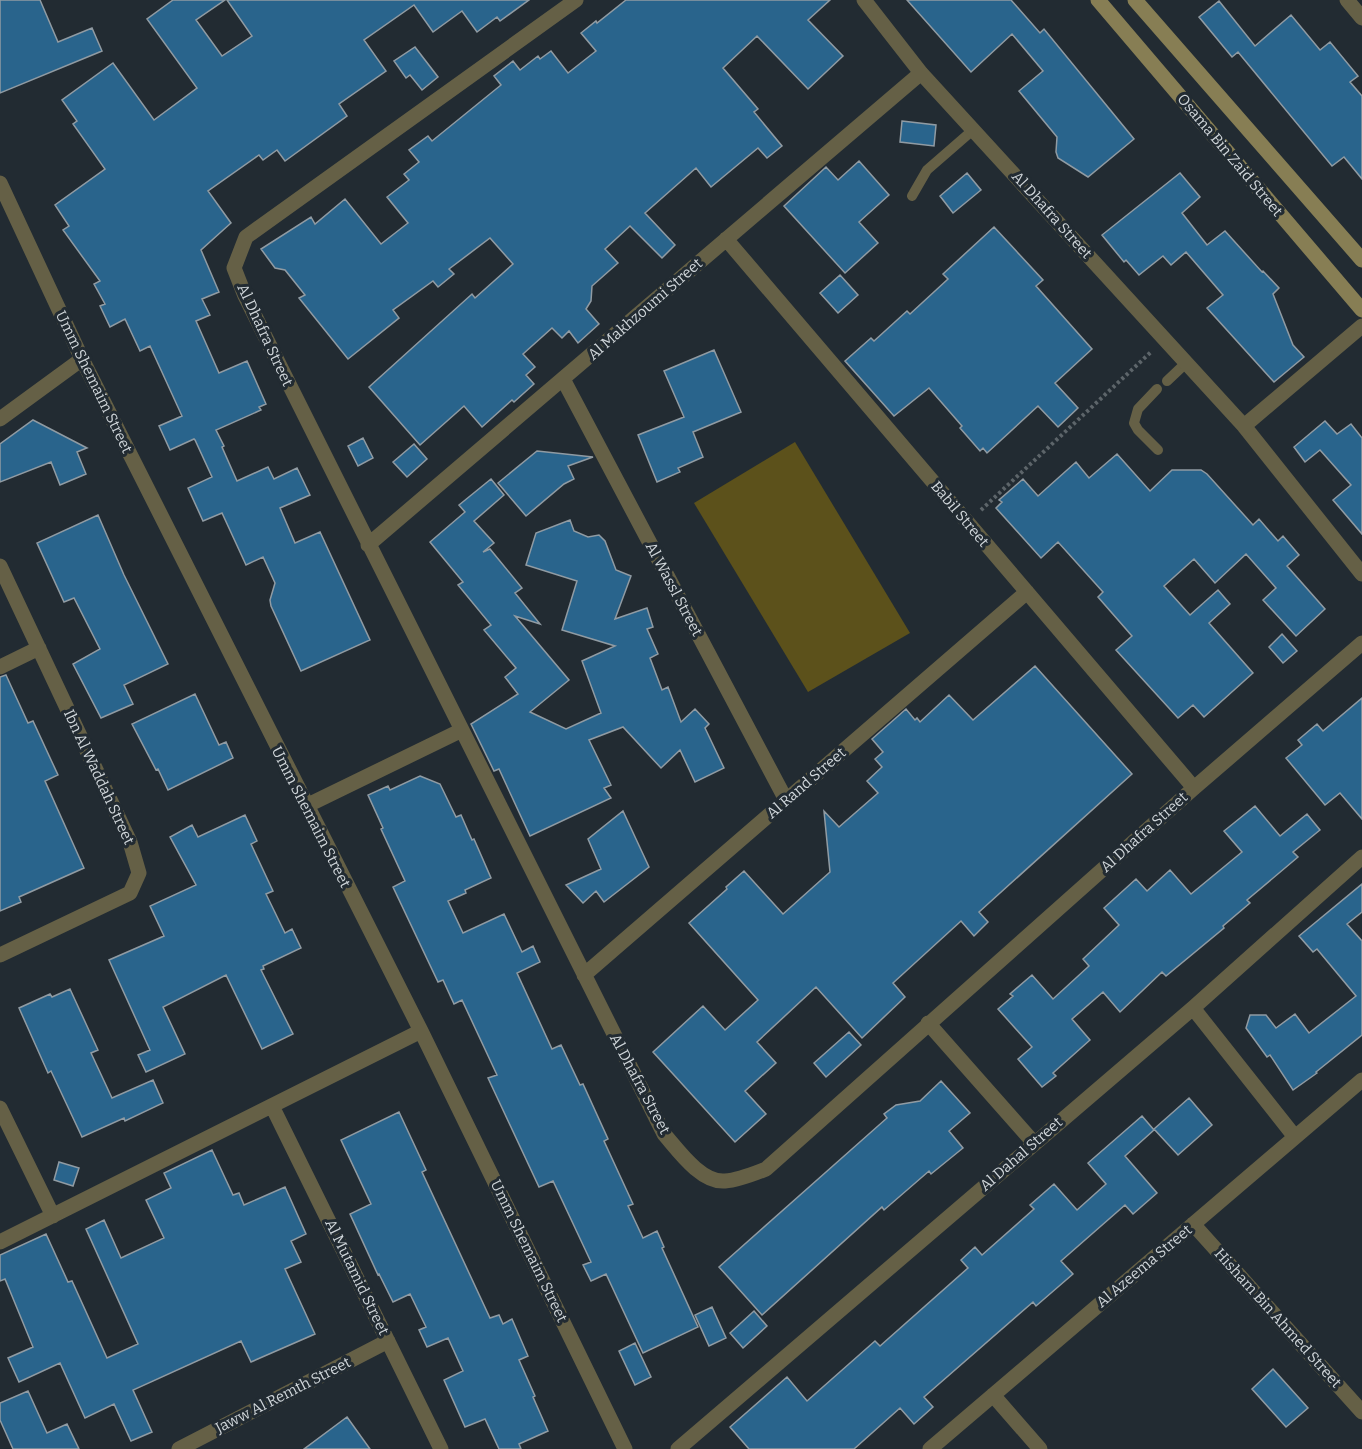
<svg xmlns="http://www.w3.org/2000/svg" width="1362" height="1449" font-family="Bitter,serif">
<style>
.green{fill:#5c511b}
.building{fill:#29648c;stroke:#909ba3;stroke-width:1.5}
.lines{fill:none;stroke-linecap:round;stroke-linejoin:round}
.path{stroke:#5d656a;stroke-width:4;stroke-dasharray:3 3;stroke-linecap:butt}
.lane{stroke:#656046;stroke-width:10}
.street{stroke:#656046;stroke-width:15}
.secondary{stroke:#877e54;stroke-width:15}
.labels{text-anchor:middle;stroke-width:6;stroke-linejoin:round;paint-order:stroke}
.street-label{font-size:15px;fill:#d0d6da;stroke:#222b32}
</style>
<rect width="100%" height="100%" fill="#222b32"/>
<path class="green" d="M795,442l115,191 -102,59 -114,-189z"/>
<path class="building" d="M0,0h40l18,42 34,-14 10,23 -102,42z
M173,0h52l-29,20 26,36 30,-20 -25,-36h302l-29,21 -3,-4 -20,15 -15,-21 -29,21 -19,-27 -50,35 22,31 -47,33 8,12 -62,45 -8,-11 -14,10 -4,-5 -51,36 23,32 -30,27 18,42 -17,7 8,16 -14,6 23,52 28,-12 19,43 -7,3 2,3 -45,20 8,16 -2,1 15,34 31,-14 6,12 23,-11 13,27 -30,13 15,35 25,-11 50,108 -69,31 -30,-65 -1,-6 5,-17 -12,-26 -17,8 -24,-52 -19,8 -15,-33 24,-11 -17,-37 -1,-1 -24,11 -11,-24 23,-10 -32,-70 -10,5 -15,-32 -15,8 -10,-21 5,-2 -11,-20 6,-3 -37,-51 6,-4 -14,-21 50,-36 -32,-45 4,-3 -15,-21 51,-37 41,57 43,-32 -50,-69z
M626,0h204l-22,20 35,36 -35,33 -51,-53 -34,32 35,41 -4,3 28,34 -15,12 -9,-10 -47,39 -15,-19 -51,45 30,32 -13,13 -32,-32 -25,23 13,14 -26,23 -1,15 -5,8 13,15 -21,19 -9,-12 -7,7 -10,-10 -29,26 12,13 -9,8 8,9 -20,18 -2,-2 -30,27 -18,-21 -44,39 -51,-58 103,-93 3,4 38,-34 -23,-26 -41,31 5,5 -16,13 -5,-6 -40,29 6,8 -51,41 -49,-61 6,-3 -20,-25 -10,-2 -14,-19 50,-32 4,7 30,-25 36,45 27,-21 -21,-26 22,-17 -5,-6 15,-12 -10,-12 19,-14 4,5 69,-56 -7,-9 19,-15 7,9 18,-14 2,3 11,-8 17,22 28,-22 -15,-18 15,-12 1,2z
M907,0h104l29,33 4,-4 90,110 -46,38 -30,-19 -2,-6 1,-15 -38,-46 24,-20 -31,-37 -41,38z
M1219,1l36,45 36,-31 29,35 10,-8 28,34 -8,6 12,14v83l-18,-22 -12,9 -94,-114 -6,5 -33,-40z
M415,47l23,30 -16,13 -12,-15 -4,3 -12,-17z
M902,121l34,4 -2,21 -34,-4z
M859,161l30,34 -30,27 19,21 -33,30 -61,-67 42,-39 12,13z
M967,173l14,17 -28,23 -13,-17z
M1180,173l20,24 -18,16 25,32 18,-14 37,41 1,-1 16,17 -6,6 20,51 11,12 -30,25 -67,-74 16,-13 -37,-43 -15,13 -8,-9 -24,19 -13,-15 -2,2 -22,-27z
M994,227l49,53 -7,6 56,63 -37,34 23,25 -20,19 -20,-21 -51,47 -4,-5 -3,3 -20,-23 2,-2 -33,-38 -35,28 -49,-55 26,-23 3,3 33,-30 3,3 38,-35 -5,-5z
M840,275l18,20 -20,18 -18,-20z
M714,350l27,62 -48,20 10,25 -25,11 2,4 -23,10 -19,-47 46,-18 -20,-46z
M33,420l54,28 -10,4 9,22 -26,11 -9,-23 -51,20v-38z
M1325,421l12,13 14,-10 11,14v96l-29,-34 18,-15 -31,-35 -15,12 -11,-15z
M363,438l10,20 -15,8 -10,-20z
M414,444l13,15 -20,18 -14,-15z
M537,451l56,6 -25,9 6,13 -10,5 -38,32 -28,-33z
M1117,454l33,37 22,-21h29l6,4 46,51 6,-6 19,22 5,-5 16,19 -12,11 38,43 -29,27 -33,-36 13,-12 -30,-34 -31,29 -21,-24 -30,27 26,29 28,-25 12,14 -21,19 44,50 -49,44 -11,-12 -15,13 -62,-68 16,-14 -34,-39 5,-5 -45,-50 -17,16 -45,-50 6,-6 -3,-2 24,-21 15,17 38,-34 13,16z
M491,479l13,16 -30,26 20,22 -11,9 7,-3 32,39 -7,5 25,31 -25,-8 54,64 -39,32 36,17 35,-16 -19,-52 33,-15 -53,-16 15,-49 -51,-16 10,-32 34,-13 4,11 14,6 11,-2 6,6 11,29 15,6 -16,43 32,-11 6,19 -6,2 11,25 -8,4 12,32 6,-3 13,35 14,-13 14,15 -4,4 19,40 -29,14 -15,-32 -19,18 -38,-41 -34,13 22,45 -7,3 7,10 -81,38 -31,-67 -5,2 -23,-47 47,-30 -13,-17 11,-9 -32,-38 7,-5 -33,-40 5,-3 -33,-40 35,-30 -6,-7z
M98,515l26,60 44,89 -44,21 9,19 -32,14 -28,-54 27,-15 -26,-51 -10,4 -27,-59z
M1282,634l15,17 -14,12 -14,-16z
M1035,666l97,108 -153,138 9,10 -14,14 -13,-15 -68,62 12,14 -43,41 -46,-51 -59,55 19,21 -31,28 21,23 -31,28 -82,-90 50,-46 22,24 33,-30 -69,-77 38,-34 -1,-2 18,-16 39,43 47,-42 -6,-61 15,16 39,-34 -11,-12 15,-14 -7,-8 8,-7 -11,-13 34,-30 9,11 2,-2 3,4 29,-27 24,25z
M6,675l22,48 5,-2 25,54 -13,6 39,87 -65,29 2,5 -21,9v-234z
M195,694l24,51 7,-3 7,16 -65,32 -10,-21 -2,1 -24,-46z
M1362,698v121l-22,-26 -15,12 -39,-47 16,-13 -4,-5 19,-16 6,7z
M420,776l20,8 16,33 5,-2 11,25 2,-1 17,39 -26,12 1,3 -18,8 15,32 41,-19 18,38 11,-6 7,16 -23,11 35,76 9,-4 19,40 3,-1 25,55 -4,2 29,63 -5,2 15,32 14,-7 7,16 -2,1 36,79 -55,26 -37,-79 -15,7 -8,-16 8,-3 -38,-81 -14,6 -51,-109 9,-3 -35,-75 -8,4 -11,-24 -5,2 -45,-95 12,-6 -24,-52 2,-1 -15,-33 20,-9 2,4z
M1255,806l25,30 27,-22 13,16 -27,22 5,5 -51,43 3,3 -27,23 1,2 -58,48 -4,-4 -42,40 -17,-20 -31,27 18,21 -37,33 3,3 -14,11 -24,-28 14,-12 -34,-38 15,-13 -3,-2 22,-19 21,24 36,-33 -6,-7 36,-34 -15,-17 32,-29 11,12 23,-21 21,24 51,-42 -18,-21z
M623,811l26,56 -45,35 -8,-11 -13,12 -17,-18 35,-16 -13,-30z
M245,815l12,26 -6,3 22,47 -7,3 19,39 7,-4 9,19 -38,18 1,3 -3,1 32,64 -31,15 -36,-74 -63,32 22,47 -39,18 -8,-17 12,-5 -41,-90 55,-24 -14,-30 46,-21 -26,-48 22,-12 6,12z
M1362,884v28l-15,12 15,17v94l-46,37 1,1 -24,17 -23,-35 -3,2 -21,-29 4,-13h16l10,13 19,-14 14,19 47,-37 -39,-47 -4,3 -14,-16z
M70,989l28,61 -7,3 21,45 41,-18 10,23 -38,18 -1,-3 -42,19 -31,-66 -3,2 -29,-65 31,-14 2,3z
M849,1032l12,13 -35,32 -12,-14z
M941,1081l29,32 -21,18 14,17 -32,26 -2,-3 -45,39 -2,-3 -120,108 -43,-48 168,-149 -3,-4 12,-9 24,-4z
M1189,1098l23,27 -34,30 -24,-26z
M399,1112l27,58 -4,2 68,146 9,-3 4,9 9,-5 16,37 -9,4 16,36 -2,1 15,34 -29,13 2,5h-22l-14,-30 -20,8 -21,-47 19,-9 -15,-33 -21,9 -8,-17 7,-3 -16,-33 -17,8 -14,-28 -1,1 -28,-61 21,-10 -30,-64z
M1142,1116l12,14 -29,26 32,37 -24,21 -8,-9 -64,56 12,13 -37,32 -3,-4 -109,95 9,10 -19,17 -14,-16 -46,41h-105l-19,-22 57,-50 20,24 68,-60 5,5 88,-78 -7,-8 14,-13 7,8 52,-46 -4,-4 24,-21 23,26 29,-26 -18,-21z
M212,1150l21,45 6,-2 5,12 41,-18 21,47 -15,7 10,21 -16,7 30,65 -64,28 -10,-21 -108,49 19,42 -21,9 -17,-37 -29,14 -25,-55 -41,19 -11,-24 25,-11 -28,-68 -5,2v-26l46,-21 22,48 4,-1 35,77 31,-14 -52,-115 18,-9 17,38 43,-20 -18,-38 25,-12 -7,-15z
M59,1162l20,6 -6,18 -19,-6z
M712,1307l14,31 -17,8 -14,-31z
M754,1311l13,15 -24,22 -13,-15z
M635,1343l16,34 -16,8 -16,-34z
M1273,1369l35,39 -22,19 -34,-38z
M28,1391l19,42 20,-9 12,25h-66l-13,-29v-17z
M347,1417l23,32h-66z"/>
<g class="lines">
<path class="path" d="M981,510l170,-158"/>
<path class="lane" d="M912,196l15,-26 46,-40
M1167,381l19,-18
M1157,389l-19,20 -4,14 4,7 20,20"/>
<path class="street" d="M576,0l-330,237 -12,31 11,28 419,838c14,16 37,49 61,47 14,-1 28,-7 41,-12l428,-381 168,-145
M864,0l57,73 323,353 118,148
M1347,0l15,18
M0,183l82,176 339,672 204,418
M726,239l468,549
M563,379l223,421
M0,419l82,-60
M1244,426l118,-100
M368,545l553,-472
M0,566l130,276 9,31 -9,20 -130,62
M0,667l39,-19
M306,806l156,-76
M584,975l443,-383
M1193,1008l102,129
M928,1023l106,120
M272,1106l169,343
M0,1108l53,108
M1193,1224l169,188
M0,1242l421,-211
M993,1395l47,54
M179,1449l209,-108
M678,1449l515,-441 169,-151
M930,1449l432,-369"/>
<path class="secondary" d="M1098,0l264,310
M1135,0l227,260"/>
</g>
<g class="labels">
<g class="street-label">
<text transform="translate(1230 155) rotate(50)" y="5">Osama Bin Zaid Street</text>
<text transform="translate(1052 215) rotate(48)" y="5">Al Dhafra Street</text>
<text transform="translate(645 309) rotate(-41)" y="5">Al Makhzoumi Street</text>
<text transform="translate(265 335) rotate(65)" y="5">Al Dhafra Street</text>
<text transform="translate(94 382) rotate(64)" y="5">Umm Shemaim Street</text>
<text transform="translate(960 514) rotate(50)" y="5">Babil Street</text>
<text transform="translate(674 589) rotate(62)" y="5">Al Wassl Street</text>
<text transform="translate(99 777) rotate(65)" y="5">Ibn Al Waddah Street</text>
<text transform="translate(806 783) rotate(-41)" y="5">Al Rand Street</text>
<text transform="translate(311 817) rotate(63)" y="5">Umm Shemaim Street</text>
<text transform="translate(1144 832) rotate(-42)" y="5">Al Dhafra Street</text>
<text transform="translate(640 1084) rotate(62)" y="5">Al Dhafra Street</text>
<text transform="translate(1021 1154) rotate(-41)" y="5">Al Dahal Street</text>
<text transform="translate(529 1251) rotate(64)" y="5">Umm Shemaim Street</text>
<text transform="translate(1144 1266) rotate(-40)" y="5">Al Azeema Street</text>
<text transform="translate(357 1277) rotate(64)" y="5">Al Mutamid Street</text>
<text transform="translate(1278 1318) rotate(48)" y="5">Hisham Bin Ahmed Street</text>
<text transform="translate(283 1395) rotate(-27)" y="5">Jaww Al Remth Street</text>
</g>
</g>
</svg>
